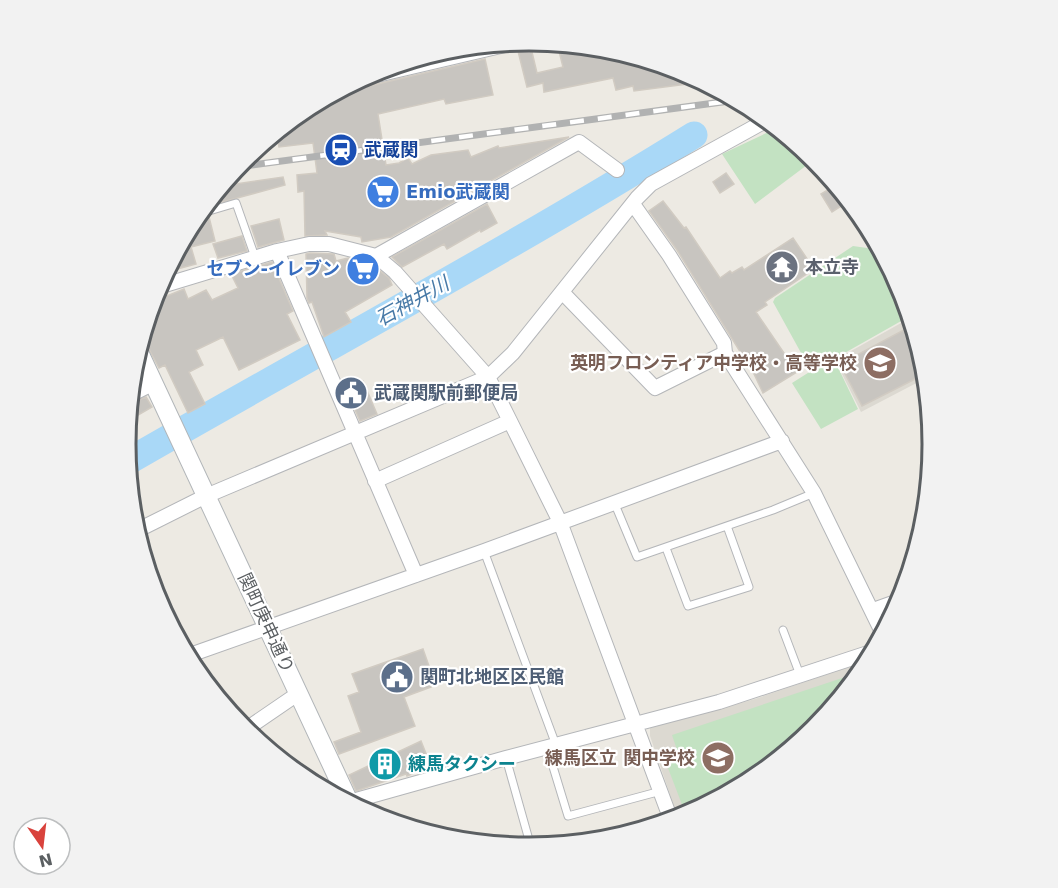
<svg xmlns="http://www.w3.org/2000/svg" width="1058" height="888" font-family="'DejaVu Sans','Noto Sans JP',sans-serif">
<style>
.education{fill:#dcd9d1}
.green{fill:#c3e2c2}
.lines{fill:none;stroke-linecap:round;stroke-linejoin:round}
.river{stroke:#a9d8f7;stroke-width:27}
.building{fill:#c8c5c0;stroke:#d1cbc2;stroke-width:1.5}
.lane-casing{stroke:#b4b6b9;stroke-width:9}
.street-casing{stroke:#b4b6b9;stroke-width:16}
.secondary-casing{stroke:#b2b6b9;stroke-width:20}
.lane{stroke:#fff;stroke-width:7}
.street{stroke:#fff;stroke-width:14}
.secondary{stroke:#fff;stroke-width:18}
.rail-casing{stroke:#b1b2b2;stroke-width:7}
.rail{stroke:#fff;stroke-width:4.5;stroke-dasharray:14;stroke-linecap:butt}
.labels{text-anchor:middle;stroke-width:4.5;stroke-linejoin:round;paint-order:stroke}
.transit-label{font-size:18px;font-weight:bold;fill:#164399;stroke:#fff;text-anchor:start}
.shop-label{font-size:18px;font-weight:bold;fill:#366cbe;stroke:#fff;text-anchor:start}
.worship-label{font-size:18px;font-weight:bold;fill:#5b616d;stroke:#fff;text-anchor:start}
.education-label{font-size:18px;font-weight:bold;fill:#785e54;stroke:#fff;text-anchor:end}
.service-label{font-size:18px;font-weight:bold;fill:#4e5e75;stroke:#fff;text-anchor:start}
.street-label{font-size:18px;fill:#5b5f62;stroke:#fff}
.culture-label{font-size:18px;font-weight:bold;fill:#0d838f;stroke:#fff;text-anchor:start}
.water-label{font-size:20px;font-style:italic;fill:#487aa7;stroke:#fff}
.rim{fill:none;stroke:#5b5f62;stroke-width:3}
</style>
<rect width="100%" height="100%" fill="#edeae3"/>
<path class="education" d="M910,318l15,48 1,12 -65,34 -26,-52z
M869,660l-5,8 -50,62 -61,50 -75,38 -28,-82v-8l105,-29z"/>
<path class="green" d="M777,128l38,31 -60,45 -33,-50z
M853,246l21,3 33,58 3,9 -76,43 24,50 -37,20 -29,-46 19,-12 -38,-69 2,-4z
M857,673l1,3 -44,54 -61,50 -67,35 -23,-60 14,-5 -5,-15z"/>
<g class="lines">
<path class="river" d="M127,462c189,-109 382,-212 567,-327"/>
</g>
<path class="building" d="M557,43l51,5 29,9 2,7 11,-3 34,10 19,11 -69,9 -1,-5 -17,4 -3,-12 -69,14 -1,-9 -16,4 -9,-36 13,-3 6,25 26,-6z
M485,59l8,36 -47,9 -2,-5 -66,15 8,51 13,-2 9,-5 4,6 19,-9 37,-5 3,7 27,-11 1,2 70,-11 -178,100 -29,5 -1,-5 -36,-6 2,4 -22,1 -1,-45 -6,1 -1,-17 20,-2 -4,-30 -34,4 -3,-15 16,-13 12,-2 -1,-7 27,-15z
M726,173l8,11 -14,9 -7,-11z
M283,177l2,8 -81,22 18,-21z
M836,185l13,16 -17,11 -11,-18z
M663,201l21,27 2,-1 34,51 10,-7 2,2 10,-6 2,3 49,-32 21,31 -49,33 2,3 -11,7 30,44 4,-2 7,10 -3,2 3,6 -34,21 -9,-19 -77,-124 -28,-39z
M487,204l10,19 -16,9 -1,-2 -33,19 -3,-5 -42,23 -10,-10z
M209,217l6,24 -24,6 5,17 -30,8 28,-52z
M279,219l5,21 -26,7 -7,-21z
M242,236l5,15 -29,7 -5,-14z
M310,253l24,1 2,7 12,-3 23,6 18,14 3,7 -47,27 6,10 -27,15 -12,-35 -3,1 -2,-5 -1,-44z
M272,262l21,49 -6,3 13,26 -61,30 -16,-33 -27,13 7,15 -14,7 16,32 -17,9 -23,-48 -6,3 -17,-32 10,-34 32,-13 4,10 18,-9 6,10 26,-12 -7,-14z
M913,325l12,41 3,32 -11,-20 -55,28 -22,-42z
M363,381l14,33 -17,7 -14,-32z
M146,397l6,10 -24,14 1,-17z
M423,649l6,17 -5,2 7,19 -27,10 11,29 -76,28 -5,-12 27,-10 -13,-36 11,-4 -7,-18z
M421,741l10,25 -24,10 -1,-2 -50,17 -7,-16z"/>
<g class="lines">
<defs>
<path id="lane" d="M199,214l37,-11 19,54
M614,502l23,55 136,-47 41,-17
M666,548l22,58 61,-19 -22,-61
M484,551l72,194
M783,630l17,45
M547,747l21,69 93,-25
M506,758l25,89"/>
<path id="street" d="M360,79l162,-38
M633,204l36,51 55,88 1,10 89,140 69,141
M277,251l139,324
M376,256l203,-114 38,28
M158,287l119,-36 32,-7h20l47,12 19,16 93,105 22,44 50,101 111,298
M562,292l93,96 70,-35
M130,395l24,-12
M375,481l135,-60
M136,531l70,-35 282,-119 25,-24 124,-155 14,-14 116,-64
M873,610l28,-10
M187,656l297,-105 298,-110
M245,730l54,-37
M349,802l157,-44 213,-56 155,-51"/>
<path id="secondary" d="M138,350l212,454"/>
</defs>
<use href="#lane" class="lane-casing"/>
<use href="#street" class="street-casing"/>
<use href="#secondary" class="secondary-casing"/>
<use href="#lane" class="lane"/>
<use href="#street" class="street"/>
<use href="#secondary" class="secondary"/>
<defs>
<path id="rail" d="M237,167l500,-67"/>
</defs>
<use href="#rail" class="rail-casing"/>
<use href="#rail" class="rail"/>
</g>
<defs>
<symbol id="station-disc" viewBox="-11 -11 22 22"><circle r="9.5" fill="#1a4fb4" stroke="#fff"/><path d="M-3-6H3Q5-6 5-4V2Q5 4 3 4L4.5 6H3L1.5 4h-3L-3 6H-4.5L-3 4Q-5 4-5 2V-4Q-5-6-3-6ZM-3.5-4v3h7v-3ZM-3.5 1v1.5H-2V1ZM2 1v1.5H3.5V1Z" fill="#fff"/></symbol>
<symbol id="supermarket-disc" viewBox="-11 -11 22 22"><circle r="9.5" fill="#3f7fe0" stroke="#fff"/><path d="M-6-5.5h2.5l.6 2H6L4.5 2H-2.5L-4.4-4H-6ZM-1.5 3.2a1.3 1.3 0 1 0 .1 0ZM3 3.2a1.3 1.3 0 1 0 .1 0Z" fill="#fff"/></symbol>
<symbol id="temple-disc" viewBox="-11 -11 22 22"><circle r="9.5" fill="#6b7280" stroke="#fff"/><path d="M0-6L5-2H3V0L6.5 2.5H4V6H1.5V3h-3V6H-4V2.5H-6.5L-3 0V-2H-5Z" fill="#fff"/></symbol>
<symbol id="school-disc" viewBox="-11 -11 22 22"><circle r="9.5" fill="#8d6e63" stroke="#fff"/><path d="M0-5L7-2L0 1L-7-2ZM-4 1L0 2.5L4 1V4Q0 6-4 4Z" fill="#fff"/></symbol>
<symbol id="civic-disc" viewBox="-11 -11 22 22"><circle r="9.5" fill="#5c6f8a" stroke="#fff"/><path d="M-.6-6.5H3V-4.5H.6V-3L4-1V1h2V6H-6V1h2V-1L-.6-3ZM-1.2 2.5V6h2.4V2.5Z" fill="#fff"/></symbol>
<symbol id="building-disc" viewBox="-11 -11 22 22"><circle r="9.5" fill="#0f9aa8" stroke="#fff"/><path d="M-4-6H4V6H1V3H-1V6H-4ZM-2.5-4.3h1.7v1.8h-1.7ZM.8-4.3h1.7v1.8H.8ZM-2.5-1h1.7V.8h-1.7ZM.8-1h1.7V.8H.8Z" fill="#fff"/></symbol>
</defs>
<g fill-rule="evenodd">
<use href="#station-disc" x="322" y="131" width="38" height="38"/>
<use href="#supermarket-disc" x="364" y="173" width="38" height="38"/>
<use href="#temple-disc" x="763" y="248" width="38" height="38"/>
<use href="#supermarket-disc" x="344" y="250" width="38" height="38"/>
<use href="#school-disc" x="861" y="344" width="38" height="38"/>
<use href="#civic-disc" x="332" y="374" width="38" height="38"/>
<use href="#civic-disc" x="378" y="658" width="38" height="38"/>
<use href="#school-disc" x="699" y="739" width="38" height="38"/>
<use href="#building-disc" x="366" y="745" width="38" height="38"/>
</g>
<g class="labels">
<g class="transit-label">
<text x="364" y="156">武蔵関</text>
</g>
<g class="shop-label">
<text x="406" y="198">Emio武蔵関</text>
<text x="340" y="275" text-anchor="end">セブン-イレブン</text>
</g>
<g class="worship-label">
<text x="805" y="273">本立寺</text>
</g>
<g class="education-label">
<text x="857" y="369">英明フロンティア中学校・高等学校</text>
<text x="695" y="764">練馬区立 関中学校</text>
</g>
<g class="service-label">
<text x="374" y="399">武蔵関駅前郵便局</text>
<text x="420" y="683">関町北地区区民館</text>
</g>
<g class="street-label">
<text transform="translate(266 623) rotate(65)" y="6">関町庚申通り</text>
</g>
<g class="culture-label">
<text x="408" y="770">練馬タクシー</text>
</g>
<g class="water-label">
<text transform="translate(412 301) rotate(-29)" y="7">石神井川</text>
</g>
</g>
<path d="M0 0H1058V888H0ZM136 444a393 393 0 1 1 786 0a393 393 0 1 1-786 0Z" fill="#f2f2f2" fill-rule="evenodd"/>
<path class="rim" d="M136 444a393 393 0 1 1 786 0a393 393 0 1 1-786 0Z"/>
<g transform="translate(42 846) rotate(166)"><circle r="28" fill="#ffffff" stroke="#bdbfc0" stroke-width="1.5"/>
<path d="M0-4.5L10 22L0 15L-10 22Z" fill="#d9423c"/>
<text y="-9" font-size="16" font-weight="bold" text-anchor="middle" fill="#5b5f62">N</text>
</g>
</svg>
